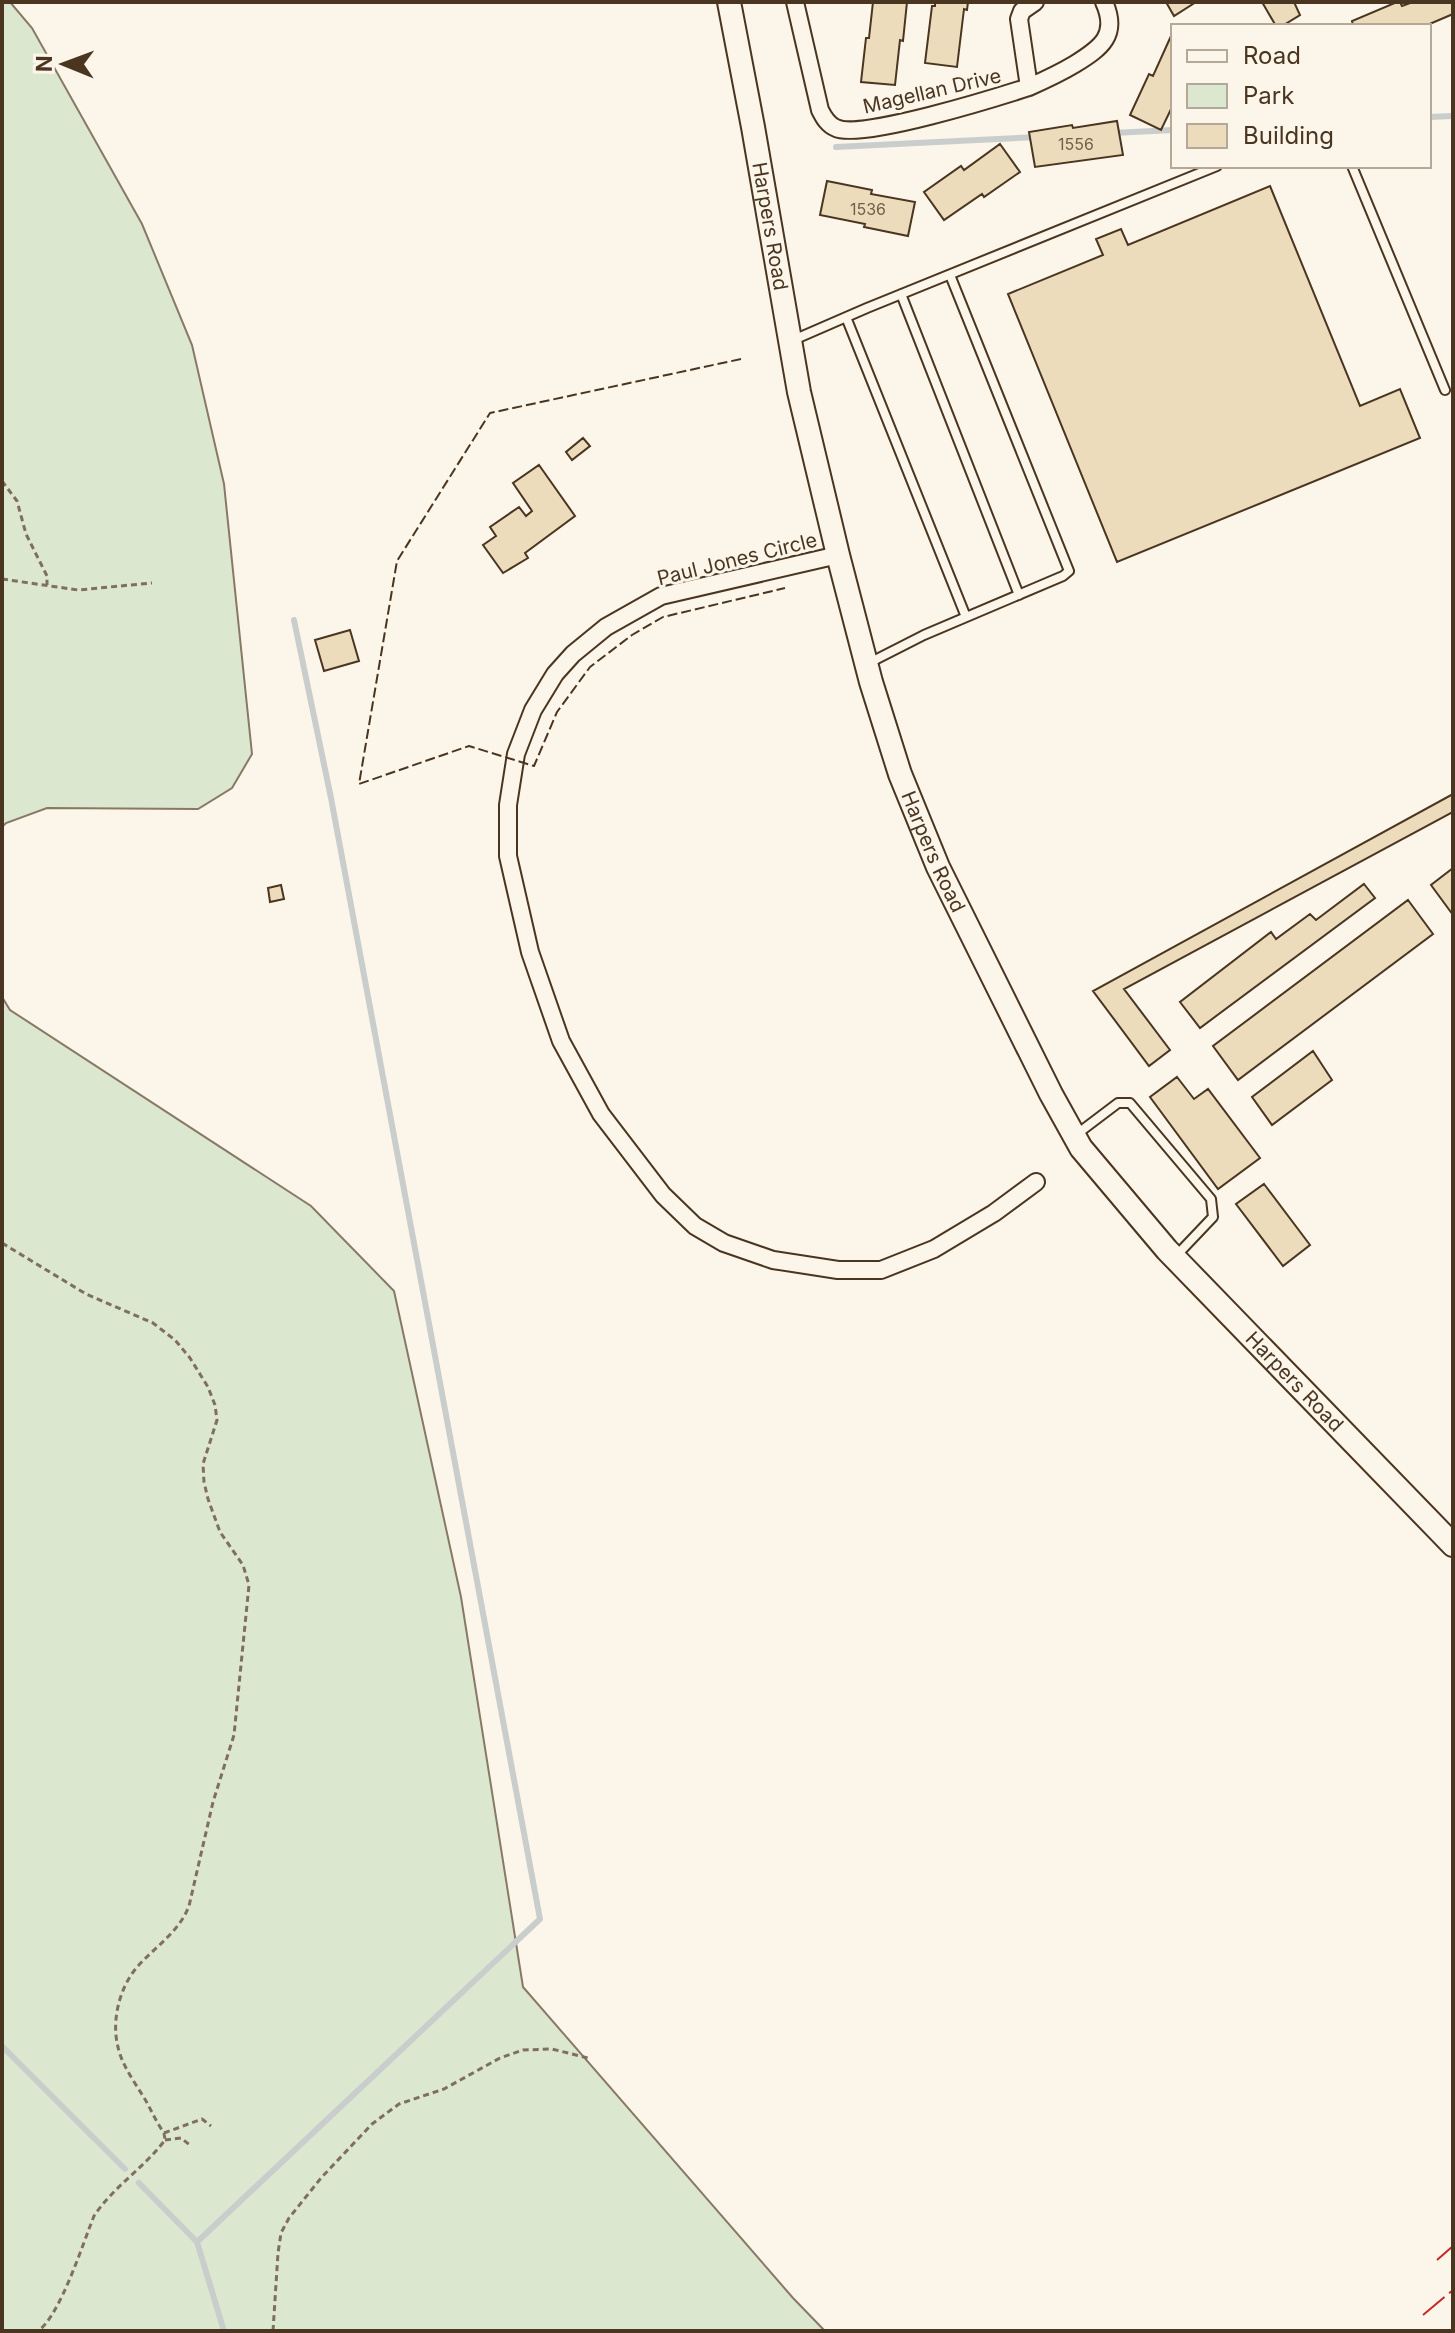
<svg xmlns="http://www.w3.org/2000/svg" width="1455" height="2333" font-family="Inter,sans-serif">
<style>
.green{fill:#dce7d0;stroke:#887966;stroke-width:2}
.lines{fill:none;stroke-linecap:round;stroke-linejoin:round}
.stream{stroke:#c9cecd;stroke-width:6}
.building{fill:#ecdcbc;stroke:#4a3520;stroke-width:2}
.service-casing{stroke:#4a3520;stroke-width:12}
.minor-casing{stroke:#4a3520;stroke-width:20}
.tertiary-casing{stroke:#4a3520;stroke-width:26}
.path{stroke:#7f6f5c;stroke-width:3;stroke-dasharray:6 4;stroke-linecap:butt}
.service{stroke:#fbf6e9;stroke-width:8}
.minor{stroke:#fbf6e9;stroke-width:16}
.tertiary{stroke:#fbf6e9;stroke-width:22}
.fence{stroke:#4a3520;stroke-width:2;stroke-dasharray:10 4;stroke-linecap:butt}
.power{stroke:#c62828;stroke-width:2;stroke-dasharray:28 6 4 6;stroke-linecap:butt}
.labels{text-anchor:middle;stroke-width:6;stroke-linejoin:round;paint-order:stroke}
.number-label{font-size:16px;fill:#725f47}
.street-label{font-size:20px;fill:#4a3520;stroke:#fbf6e9}
</style>
<rect width="100%" height="100%" fill="#fbf6e9"/>
<path class="green" d="M2,2h8l22,26 110,196 50,121 32,139 28,270 -20,34 -34,21 -151,-1 -41,15 -4,4z
M2,997l8,13 301,196 83,85 67,306 62,390 270,311 32,33h-823z"/>
<g class="lines">
<path class="stream" d="M1429,117l24,-1
M1113,133l60,-3
M836,147l202,-10
M2,2046l123,123
M139,2183l58,59 27,89
M197,2242l343,-323 -209,-1121 -37,-178"/>
</g>
<path class="building" d="M873,2h34l-4,39 -3,-1 -5,45 -34,-3 5,-44h3z
M935,2h33l-1,8 -3,-1 -7,58 -32,-4 7,-57h3z
M1166,2h30l-22,14z
M1262,2h32l6,13 -18,11h-6z
M1397,2h3l2,4 11,-4h40v12l-28,12h-75l3,-1 -1,-4z
M1171,36l2,69 -12,25 -31,-15 19,-41 4,2z
M1117,121l6,34 -88,12 -6,-35 43,-7 1,3z
M1000,144l20,28 -36,25 -2,-3 -38,26 -20,-28 37,-26 3,4z
M827,181l45,9 -1,4 44,8 -7,34 -44,-9 1,-3 -45,-9z
M1270,186l90,220 40,-17 20,49 -303,124 -109,-268 95,-39 -7,-16 25,-10 7,16z
M583,438l7,8 -18,14 -6,-8z
M539,465l36,51 -50,37 3,5 -25,15 -20,-28 13,-9 -6,-9 29,-20 7,9 6,-5 -19,-28z
M350,630l9,31 -35,10 -9,-31z
M1453,794v18l-329,177 46,61 -21,16 -56,-75z
M1453,868v47l-22,-30z
M1364,884l11,14 -175,130 -20,-26 91,-70 5,7 34,-25 6,6z
M281,885l3,14 -14,3 -2,-14z
M1408,900l25,34 -195,146 -25,-34z
M1313,1051l19,29 -60,45 -20,-28z
M1177,1077l17,22 14,-10 52,69 -42,31 -68,-92z
M1264,1184l46,61 -27,21 -47,-62z"/>
<g class="lines">
<defs>
<path id="service" d="M1352,166l93,224
M901,294l118,301
M846,317l120,300
M791,341l76,-33 350,-142
M867,664l57,-29 139,-59 6,-5 -119,-296
M1077,1134l41,-31h12l81,96 2,18 -38,40"/>
<path id="minor" d="M795,2l25,108c4,8 8,15 16,18 25,12 162,-31 193,-41
M1035,2l-13,9 -3,8 10,68c16,-7 31,-14 46,-23 26,-16 44,-29 29,-62
M838,555l-177,41 -55,31 -33,27 -18,20 -22,36 -17,44 -8,51v51l22,96 31,89 40,73 62,81 32,31 29,17 49,17 65,10h43l53,-21 60,-36 42,-31"/>
<g id="tertiary">
<path id="s1" d="M729,2l24,125 46,265 39,163 33,127 29,92 38,93 113,227 30,54 86,102 286,295"/>
</g>
</defs>
<use href="#service" class="service-casing"/>
<use href="#minor" class="minor-casing"/>
<use href="#tertiary" class="tertiary-casing"/>
<path class="path" d="M2,481l15,20 9,33 21,42v9
M2,579l76,11 74,-7
M2,1243l84,51 67,29 22,17 15,18 18,29 7,18 2,15 -14,44 1,18 4,17 12,33 23,33 6,20 -15,150 -21,67 -24,104c-10,26 -33,40 -51,60 -18,20 -27,54 -20,81 4,19 18,37 28,54 6,11 11,22 18,32l1,7c-21,28 -52,47 -71,76 -11,27 -34,100 -56,115
M164,2133l38,-14 9,7
M165,2140l16,-2 10,8
M273,2331l5,-78 3,-20 8,-15 32,-40 51,-54 27,-20 45,-15 56,-31 23,-8 29,-1 36,9"/>
<use href="#service" class="service"/>
<use href="#minor" class="minor"/>
<use href="#tertiary" class="tertiary"/>
<path class="fence" d="M741,359l-251,54 -93,148 -38,223 110,-38 65,20 23,-54 33,-45 42,-32 31,-18 122,-29"/>
<path class="power" d="M1437,2260l16,-14
M1423,2315l30,-25
M1451,2331l2,-2"/>
</g>
<g class="labels">
<g class="number-label">
<text x="1076" y="150">1556</text>
<text x="868" y="215">1536</text>
</g>
<g class="street-label">
<text transform="translate(932 91) rotate(-13)" y="7">Magellan Drive</text>
<text dy="7" stroke="none"><textPath href="#s1" startOffset="228">Harpers Road</textPath></text>
<text transform="translate(737 559) rotate(-14)" y="7">Paul Jones Circle</text>
<text dy="7" stroke="none"><textPath href="#s1" startOffset="876">Harpers Road</textPath></text>
<text dy="7" stroke="none"><textPath href="#s1" startOffset="1524">Harpers Road</textPath></text>
</g>
</g>
<rect width="1455" height="2333" fill="none" stroke="#4a3520" stroke-width="8"/>
<rect x="1171" y="24" width="260" height="144" fill="#fbf6e9" stroke="#b4a999" stroke-width="2"/>
<rect x="1187" y="50" width="40" height="12" fill="#fbf6e9" stroke="#b4a999" stroke-width="2"/>
<text x="1243" y="64" font-size="24" fill="#4a3520">Road</text>
<rect x="1187" y="84" width="40" height="24" fill="#dce7d0" stroke="#b4a999" stroke-width="2"/>
<text x="1243" y="104" font-size="24" fill="#4a3520">Park</text>
<rect x="1187" y="124" width="40" height="24" fill="#ecdcbc" stroke="#b4a999" stroke-width="2"/>
<text x="1243" y="144" font-size="24" fill="#4a3520">Building</text>
<g transform="translate(64 64) rotate(271)" stroke="#fbf6e9" stroke-width="6" paint-order="stroke">
<path d="M0-6L14 30L0 20L-14 30Z" fill="#4a3520"/>
<text y="-12" font-size="22" font-weight="bold" text-anchor="middle" fill="#4a3520">N</text>
</g>
</svg>
